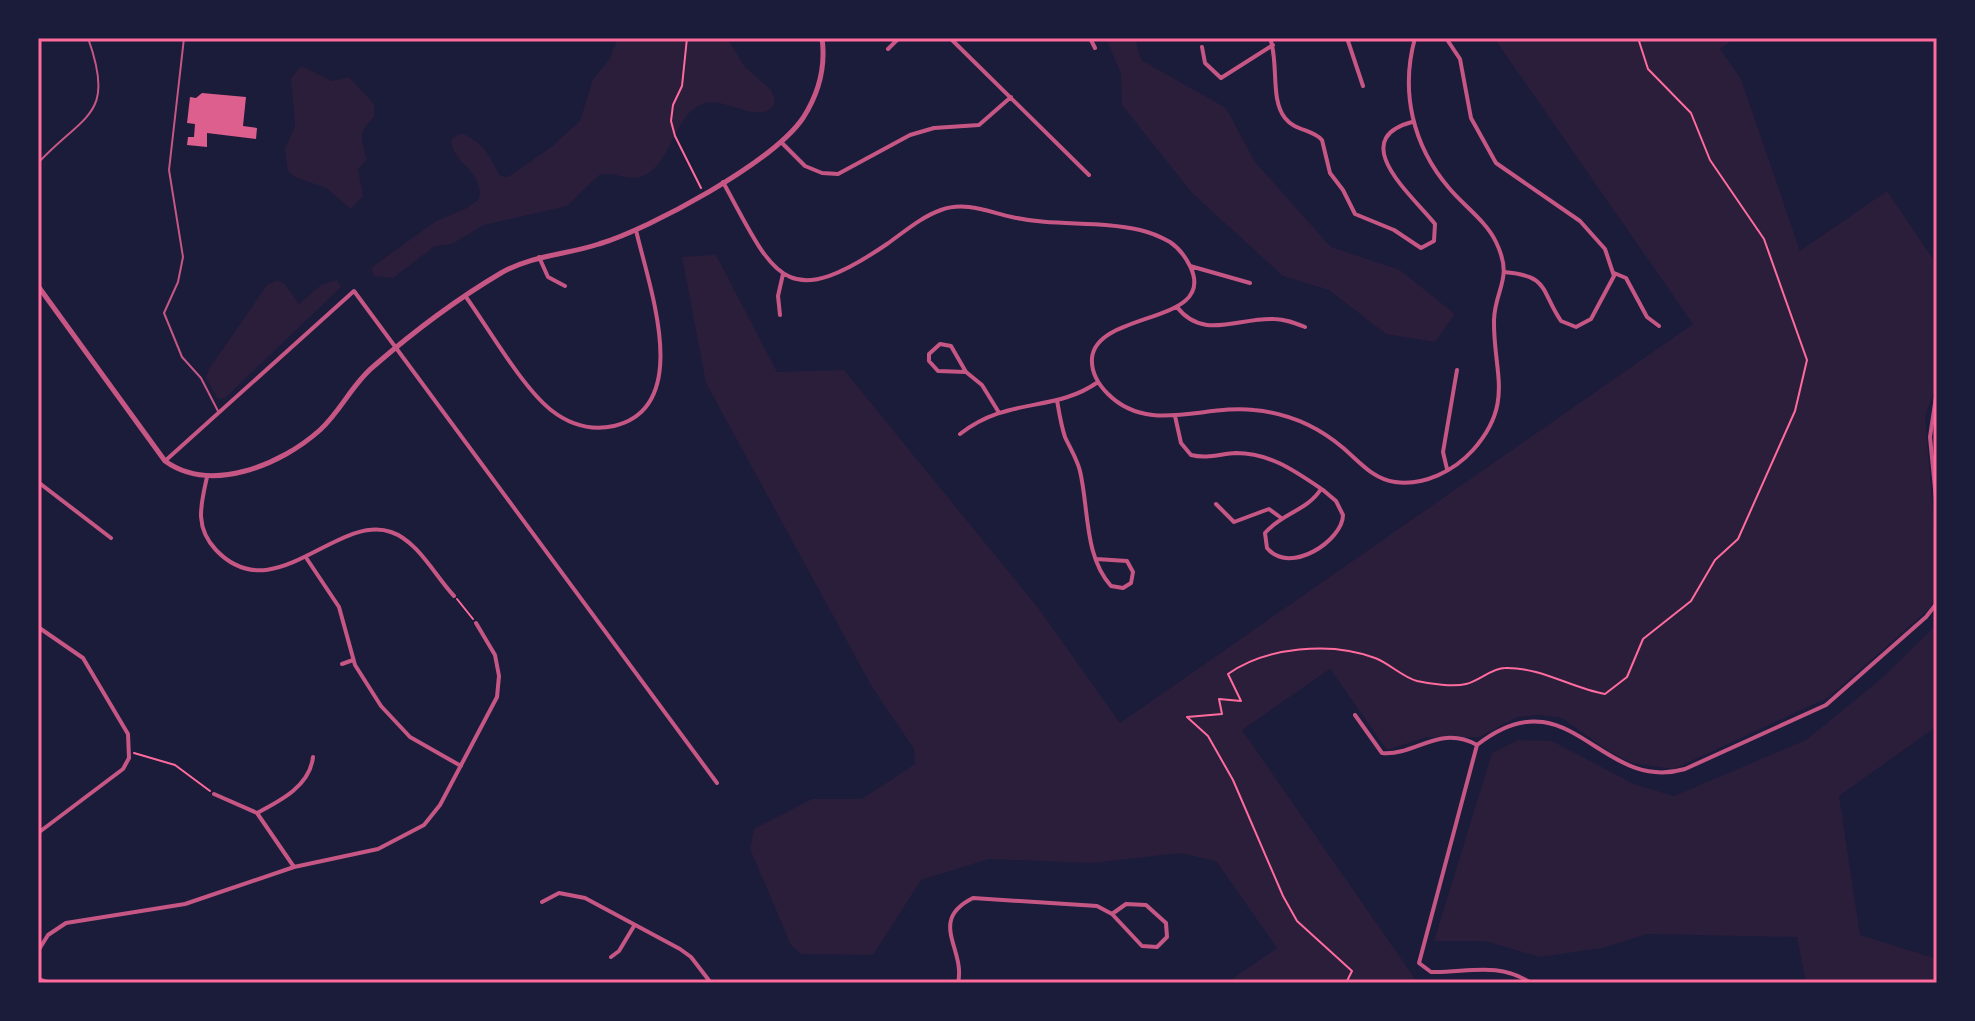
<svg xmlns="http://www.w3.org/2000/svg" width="1975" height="1021" font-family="'Fira Sans',sans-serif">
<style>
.green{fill:#2a1e3b}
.building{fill:#dd5f8e}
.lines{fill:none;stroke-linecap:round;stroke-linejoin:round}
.path{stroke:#ff6b9d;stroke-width:2}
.service{stroke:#c65784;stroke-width:2}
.minor{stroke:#c65784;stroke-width:4}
.tertiary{stroke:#c65784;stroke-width:5}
.neatline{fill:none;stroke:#ff6b9d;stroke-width:3}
</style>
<rect width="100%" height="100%" fill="#1b1b3a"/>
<path class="green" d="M618,38h109l18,29 26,23 4,11 -3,7c-20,15 -49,-14 -72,-3 -26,13 -28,54 -53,69 -17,10 -32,-4 -48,1l-32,31 -83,19 -32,19 -17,2 -42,32 -19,-2 -3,-8 65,-47 31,-13 12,-9c6,-28 -27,-34 -28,-60l11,-6c22,10 28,23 38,43l8,1 42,-29 30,-27 13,-42 16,-19z
M1106,38h29l6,22 85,48 29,54 76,85 69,23 55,44 -20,28 -49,-8 -57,-44 -46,-14 -91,-83 -70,-88 -1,-31z
M1494,38h241l-15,11 21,30 59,172 87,-60 50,74v116l-12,36 12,145v33l-7,13 -101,89 -155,72 -42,-6 -22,-11 -48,-34 -23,-3 -21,2 -39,20h-52l-40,13 -57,-81 -88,61 176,253h-192l51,-35 -61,-87 -36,-8 -88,10 -103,-4 -68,21 -48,75 -72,-1 -10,-9 -41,-96 4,-20 58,-30h50l53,-35 -1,-15 -42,-62 -166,-304 -24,-126 34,-2 61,117 67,-2 195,239 81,114 573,-399z
M301,66l31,15 17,-4 25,27v13c-16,17 -14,20 -7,42l-9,10 5,27 -12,13 -25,-21 -31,-11 -7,-6 -3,-22 10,-23 -4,-48z
M278,280l7,4 14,20 22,-19 16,-5 4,7 -116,111 -7,1 -12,-21 3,-9 58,-84z
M1937,624v102l-98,70 21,139 77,24v24h-131l-9,-46 -150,-3 -45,14 -62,9 -55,-16h-51l58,-188 26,-13 34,1 82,43 40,12 132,-56 75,-61z"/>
<path class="building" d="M202,93l44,4 -3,29 14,2 -1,11 -49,-6v14l-20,-2 1,-8h6l1,-13 -8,-1 3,-26 6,1z"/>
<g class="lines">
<path class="path" d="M687,38l-5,48 -9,19 -2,16 4,15 26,52
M457,599l16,20
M134,753l41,12 35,26
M1346,983l6,-12 -55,-50 -14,-25 -50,-116 -25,-44 -21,-19 35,-3 -3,-15 22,2 -13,-27c38,-27 103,-33 147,-16 14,5 27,19 42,23 13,3 37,6 49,3 13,-3 26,-16 39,-16 36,-1 66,20 100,26l22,-17 16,-38 48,-38 24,-41 23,-21 57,-128 12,-51 -43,-121 -54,-79 -19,-47 -43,-44 -10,-31"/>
<path class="service" d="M184,38l-15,132 14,87 -5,25 -14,31 18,44 19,21 18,35
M38,163c47,-50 78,-47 50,-125"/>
<path class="minor" d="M950,38l139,137
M1090,38l5,10
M1270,38c9,24 0,62 15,80 10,13 27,11 37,22l8,33 13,17 12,24 39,16 27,18 13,-7 1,-17c-19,-25 -91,-84 -23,-102
M1347,38l16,48
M1446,38l14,21 11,59 25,45 84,58 25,28 9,27 -23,43 -15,8 -15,-6c-21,-31 -11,-45 -57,-49
M1202,47l3,16 16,15 52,-33
M888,49l11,-11
M781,142l24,24 17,7 16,1 72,-39 24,-7 45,-3 32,-28
M723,182c51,93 60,133 164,62 17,-12 34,-27 54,-34 24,-9 48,2 71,7 42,10 86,3 128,13 9,2 21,7 30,12 9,6 15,14 20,24 29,59 -93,44 -98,92 -1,14 6,26 16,36 41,41 96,10 146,16 32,3 63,16 88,37 16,13 30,32 53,35 29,4 59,-11 78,-32 42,-47 20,-78 21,-130 1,-32 20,-41 2,-78 -10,-21 -32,-36 -47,-54 -36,-42 -49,-96 -34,-150
M539,257l9,20 17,9
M1190,266l60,17
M1614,273l12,5 21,39 12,9
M466,297c23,32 56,90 85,113 19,15 40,21 63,16 81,-19 34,-142 22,-196
M1177,307c26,34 62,10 97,12 11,0 21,4 31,8
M780,315l-2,-19 5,-22
M966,372l-28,-1 -9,-10v-7l11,-10 11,2 15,26 16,13 16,26
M1937,390l-7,47 7,72
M1057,400c2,12 4,25 8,37 5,11 12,22 15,34 9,38 4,85 31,115l12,2 8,-5 2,-11 -6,-11 -31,-2
M1175,416l6,27 10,12c16,4 29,-1 45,-2 34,0 59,18 87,37l13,11 7,14c0,25 -53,61 -76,33l-2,-15c17,-20 42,-22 56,-44
M960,434c49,-38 94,-21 138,-52
M165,461l189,-170 363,492
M1447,469l-4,-17 14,-82
M207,477c-6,27 -13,50 9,73 58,61 121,-37 175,-18 27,9 44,44 63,64
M38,482l73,56
M1216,504l18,18 35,-13 11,8
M307,559l32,48 16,58 26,41 29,31 51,29
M38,627l45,31 45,76 1,24 -6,11 -85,64
M342,664l11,-4
M1355,715l27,38c34,3 57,-29 95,-8
M1477,745c93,-73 122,49 208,24l141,-64 100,-88 11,-14
M1477,745l-58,218 12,9c36,1 66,-11 100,11
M214,794l43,19
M294,867l-37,-54c23,-12 53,-27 56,-56
M542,902l17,-9 26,5 95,51 11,8 20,26
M38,951l10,-16 18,-12 119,-19 109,-37 84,-18 46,-24 16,-20 57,-108 2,-21 -4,-21 -19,-32
M611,957l8,-6 15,-25
M38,979l12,4
M958,983c8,-34 -31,-62 15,-85l124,8 15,8 30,32 15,1 10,-10 -1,-14 -20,-18 -20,-1 -14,10
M1683,983h32"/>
<path class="tertiary" d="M38,286l127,175c46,33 116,4 155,-31 21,-19 32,-46 54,-64 38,-33 83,-67 127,-93 31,-18 65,-18 98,-29 52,-16 173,-81 204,-126 16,-25 23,-51 19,-80"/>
</g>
<rect width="1975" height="1021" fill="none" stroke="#1b1b3a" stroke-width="80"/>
<rect x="40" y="40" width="1895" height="941" class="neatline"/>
</svg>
